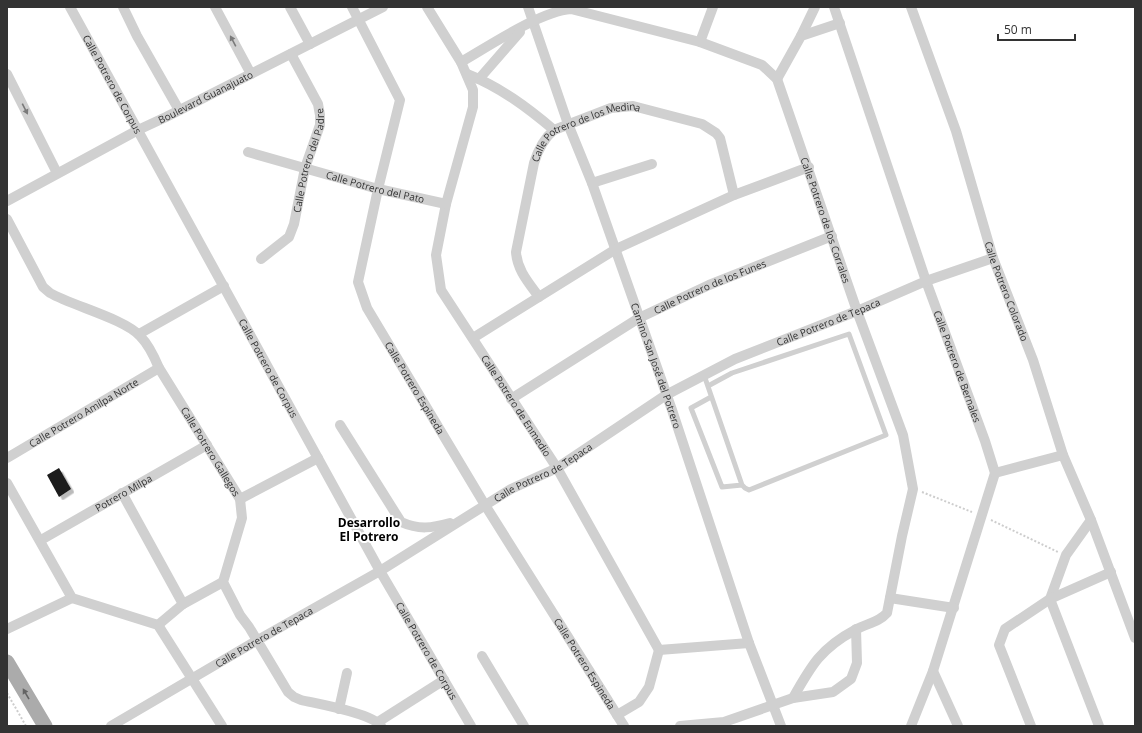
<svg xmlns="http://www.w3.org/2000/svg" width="1142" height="733" font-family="'Open Sans',sans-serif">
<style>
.building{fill:#1a1a1a;filter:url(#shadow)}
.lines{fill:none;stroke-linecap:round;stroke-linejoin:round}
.path{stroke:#cdcdcd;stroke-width:2;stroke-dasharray:2 2;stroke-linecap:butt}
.lane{stroke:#d0d0d0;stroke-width:5}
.street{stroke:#d0d0d0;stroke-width:10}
.primary{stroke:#ababab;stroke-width:15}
.oneway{fill:#7a7a7a}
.oneway2{fill:#636363}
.labels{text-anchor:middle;stroke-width:4;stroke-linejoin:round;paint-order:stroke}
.street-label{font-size:10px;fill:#333;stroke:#fff}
.quarter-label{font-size:12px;font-weight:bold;fill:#000;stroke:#fff}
</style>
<defs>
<filter id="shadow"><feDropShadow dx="3.5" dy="3.5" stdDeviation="0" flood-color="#0004"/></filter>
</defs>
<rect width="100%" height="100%" fill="#fff"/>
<path class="building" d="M59,468l12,21 -12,8 -12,-22z"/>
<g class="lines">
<path class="path" d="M922,492l50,20
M991,520l67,32
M7,693l19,33"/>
<path class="lane" d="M704,375l38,110 3,3 4,2 137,-55 -37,-101 -117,39 -24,13
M711,397l-20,11 31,79 20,-2"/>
<g class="street">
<path id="s1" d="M70,7l310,564 91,155"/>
<path d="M123,7l14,29 42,74"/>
<path d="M215,7l36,67"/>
<path d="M290,7l20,37"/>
<path id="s2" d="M352,7l48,93 -22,89 -20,93 9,26 118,197 139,221"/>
<path id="s3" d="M427,7l34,55 12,28v17l-27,97 -10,51 5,35 116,178 102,182"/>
<path id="s4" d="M528,7l40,117 24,59 80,227 77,233 32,83"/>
<path id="s5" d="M834,7l92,274 59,160 10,32 -62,198 -22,55"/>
<path id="s6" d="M911,7l45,124 37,127 40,102 30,95 28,65 44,118"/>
<path d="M801,36l14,-29"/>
<path d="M700,42l13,-35"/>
<path id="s7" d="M461,62c28,-16 80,-51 110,-53l129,33 62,23 15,14 80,232 46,124 10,54 -11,47 -15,77c-9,10 -20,10 -32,17 -34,18 -44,36 -62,68"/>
<path d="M7,74l50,99"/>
<path d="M467,74c33,13 60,33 87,56"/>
<path d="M479,79l41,-47"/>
<path d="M777,79l24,-43 39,-13"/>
<path id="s8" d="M248,152l130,37 68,15"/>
<path d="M592,183l60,-19"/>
<path id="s9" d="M7,201l131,-71 28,-13 217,-110"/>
<path id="s10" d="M7,219l36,68 7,6c23,13 75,26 90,43 9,9 14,20 19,32l81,131 2,19 -19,64 17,33 9,12 39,65 6,5 7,3c17,4 71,13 80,26"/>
<path id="s11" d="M261,259l28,-22 5,-13 11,-56 15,-43v-10l-2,-11 -27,-50"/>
<path id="s12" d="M539,297c-10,-14 -22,-27 -23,-45l18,-89c4,-13 9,-24 20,-33l57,-22 22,-2 69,18 14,9 4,5 14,57"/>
<path d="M139,334l85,-48"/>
<path d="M473,338l143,-89 118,-54 75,-28"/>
<path id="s13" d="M511,399l128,-81 70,-33 123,-49"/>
<path d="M340,425l61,97c18,8 31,6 49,1"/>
<path id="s14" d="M7,458l152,-90"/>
<path d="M995,473l68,-18"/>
<path d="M7,483l65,115 86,27 64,101"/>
<path d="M122,493l61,111"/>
<path d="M240,499l78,-41"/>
<path d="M1091,520l-25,35 -16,44 49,127"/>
<path id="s15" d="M41,540l166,-95"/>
<path d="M890,598l64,10"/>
<path d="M158,625l25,-21 40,-22"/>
<path d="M7,629l65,-31"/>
<path d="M659,650l90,-7"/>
<path d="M482,656l42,70"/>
<path d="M933,671l25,55"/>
<path d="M339,709l8,-36"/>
<path d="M617,715l22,-13 10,-15 10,-37"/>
<path d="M378,722l66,-42"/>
<path id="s16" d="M111,726l145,-85 124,-70 131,-82 46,-21 109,-73 69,-36 122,-48 69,-30 67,-23"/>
<path d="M680,726l44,-4 69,-24 40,-6 18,-13 6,-16 -1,-34"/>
<path d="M1031,726l-32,-81 6,-16 45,-30 61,-27"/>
</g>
<path class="primary" d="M7,662l38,64"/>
</g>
<defs><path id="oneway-solid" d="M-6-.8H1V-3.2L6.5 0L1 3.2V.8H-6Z"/></defs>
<g class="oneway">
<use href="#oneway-solid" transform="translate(233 41) rotate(-118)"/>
<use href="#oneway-solid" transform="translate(25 109) rotate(63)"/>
</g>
<use class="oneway2" href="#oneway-solid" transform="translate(26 694) rotate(-120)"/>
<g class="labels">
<g class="street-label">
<text dy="4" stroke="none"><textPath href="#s1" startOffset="88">Calle Potrero de Corpus</textPath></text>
<text dy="4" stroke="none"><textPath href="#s9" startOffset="224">Boulevard Guanajuato</textPath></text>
<text dy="4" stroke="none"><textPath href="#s12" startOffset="208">Calle Potrero de los Medina</textPath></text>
<text dy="4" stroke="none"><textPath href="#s11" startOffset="115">Calle Potrero del Padre</textPath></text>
<text dy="4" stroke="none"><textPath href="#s8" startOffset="132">Calle Potrero del Pato</textPath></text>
<text dy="4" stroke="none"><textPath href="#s7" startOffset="492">Calle Potrero de los Corrales</textPath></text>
<text dy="4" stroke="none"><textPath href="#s13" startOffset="229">Calle Potrero de los Funes</textPath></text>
<text dy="4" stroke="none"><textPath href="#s6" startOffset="300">Calle Potrero Colorado</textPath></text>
<text dy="4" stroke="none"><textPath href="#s16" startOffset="825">Calle Potrero de Tepaca</textPath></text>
<text dy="4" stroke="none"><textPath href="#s4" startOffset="381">Camino San José del Potrero</textPath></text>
<text dy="4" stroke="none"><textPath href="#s5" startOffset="380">Calle Potrero de Bernales</textPath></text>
<text dy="4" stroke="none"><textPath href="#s1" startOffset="412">Calle Potrero de Corpus</textPath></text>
<text dy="4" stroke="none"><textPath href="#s2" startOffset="412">Calle Potrero Espineda</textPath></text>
<text dy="4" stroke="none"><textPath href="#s3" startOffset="438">Calle Potrero de Enmedio</textPath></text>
<text dy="4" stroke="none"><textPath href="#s14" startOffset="89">Calle Potrero Amilpa Norte</textPath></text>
<text dy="4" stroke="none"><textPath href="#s10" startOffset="322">Calle Potrero Gallegos</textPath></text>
<text dy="4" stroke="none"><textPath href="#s16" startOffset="501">Calle Potrero de Tepaca</textPath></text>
<text dy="4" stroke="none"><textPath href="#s15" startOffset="95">Potrero Milpa</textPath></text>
<text dy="4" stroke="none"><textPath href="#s16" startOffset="177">Calle Potrero de Tepaca</textPath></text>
<text dy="4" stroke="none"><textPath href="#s1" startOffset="736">Calle Potrero de Corpus</textPath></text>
<text dy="4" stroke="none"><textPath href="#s2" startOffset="736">Calle Potrero Espineda</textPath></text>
</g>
<g class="quarter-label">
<text x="369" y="527">Desarrollo<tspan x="369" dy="14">El Potrero</tspan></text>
</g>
</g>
<rect width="1142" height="733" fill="none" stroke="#333333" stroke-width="16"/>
<path d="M998 34v6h77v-6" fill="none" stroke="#333333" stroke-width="2"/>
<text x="1004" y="34" font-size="12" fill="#333333" stroke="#ffffff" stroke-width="3" paint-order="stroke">50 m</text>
</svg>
